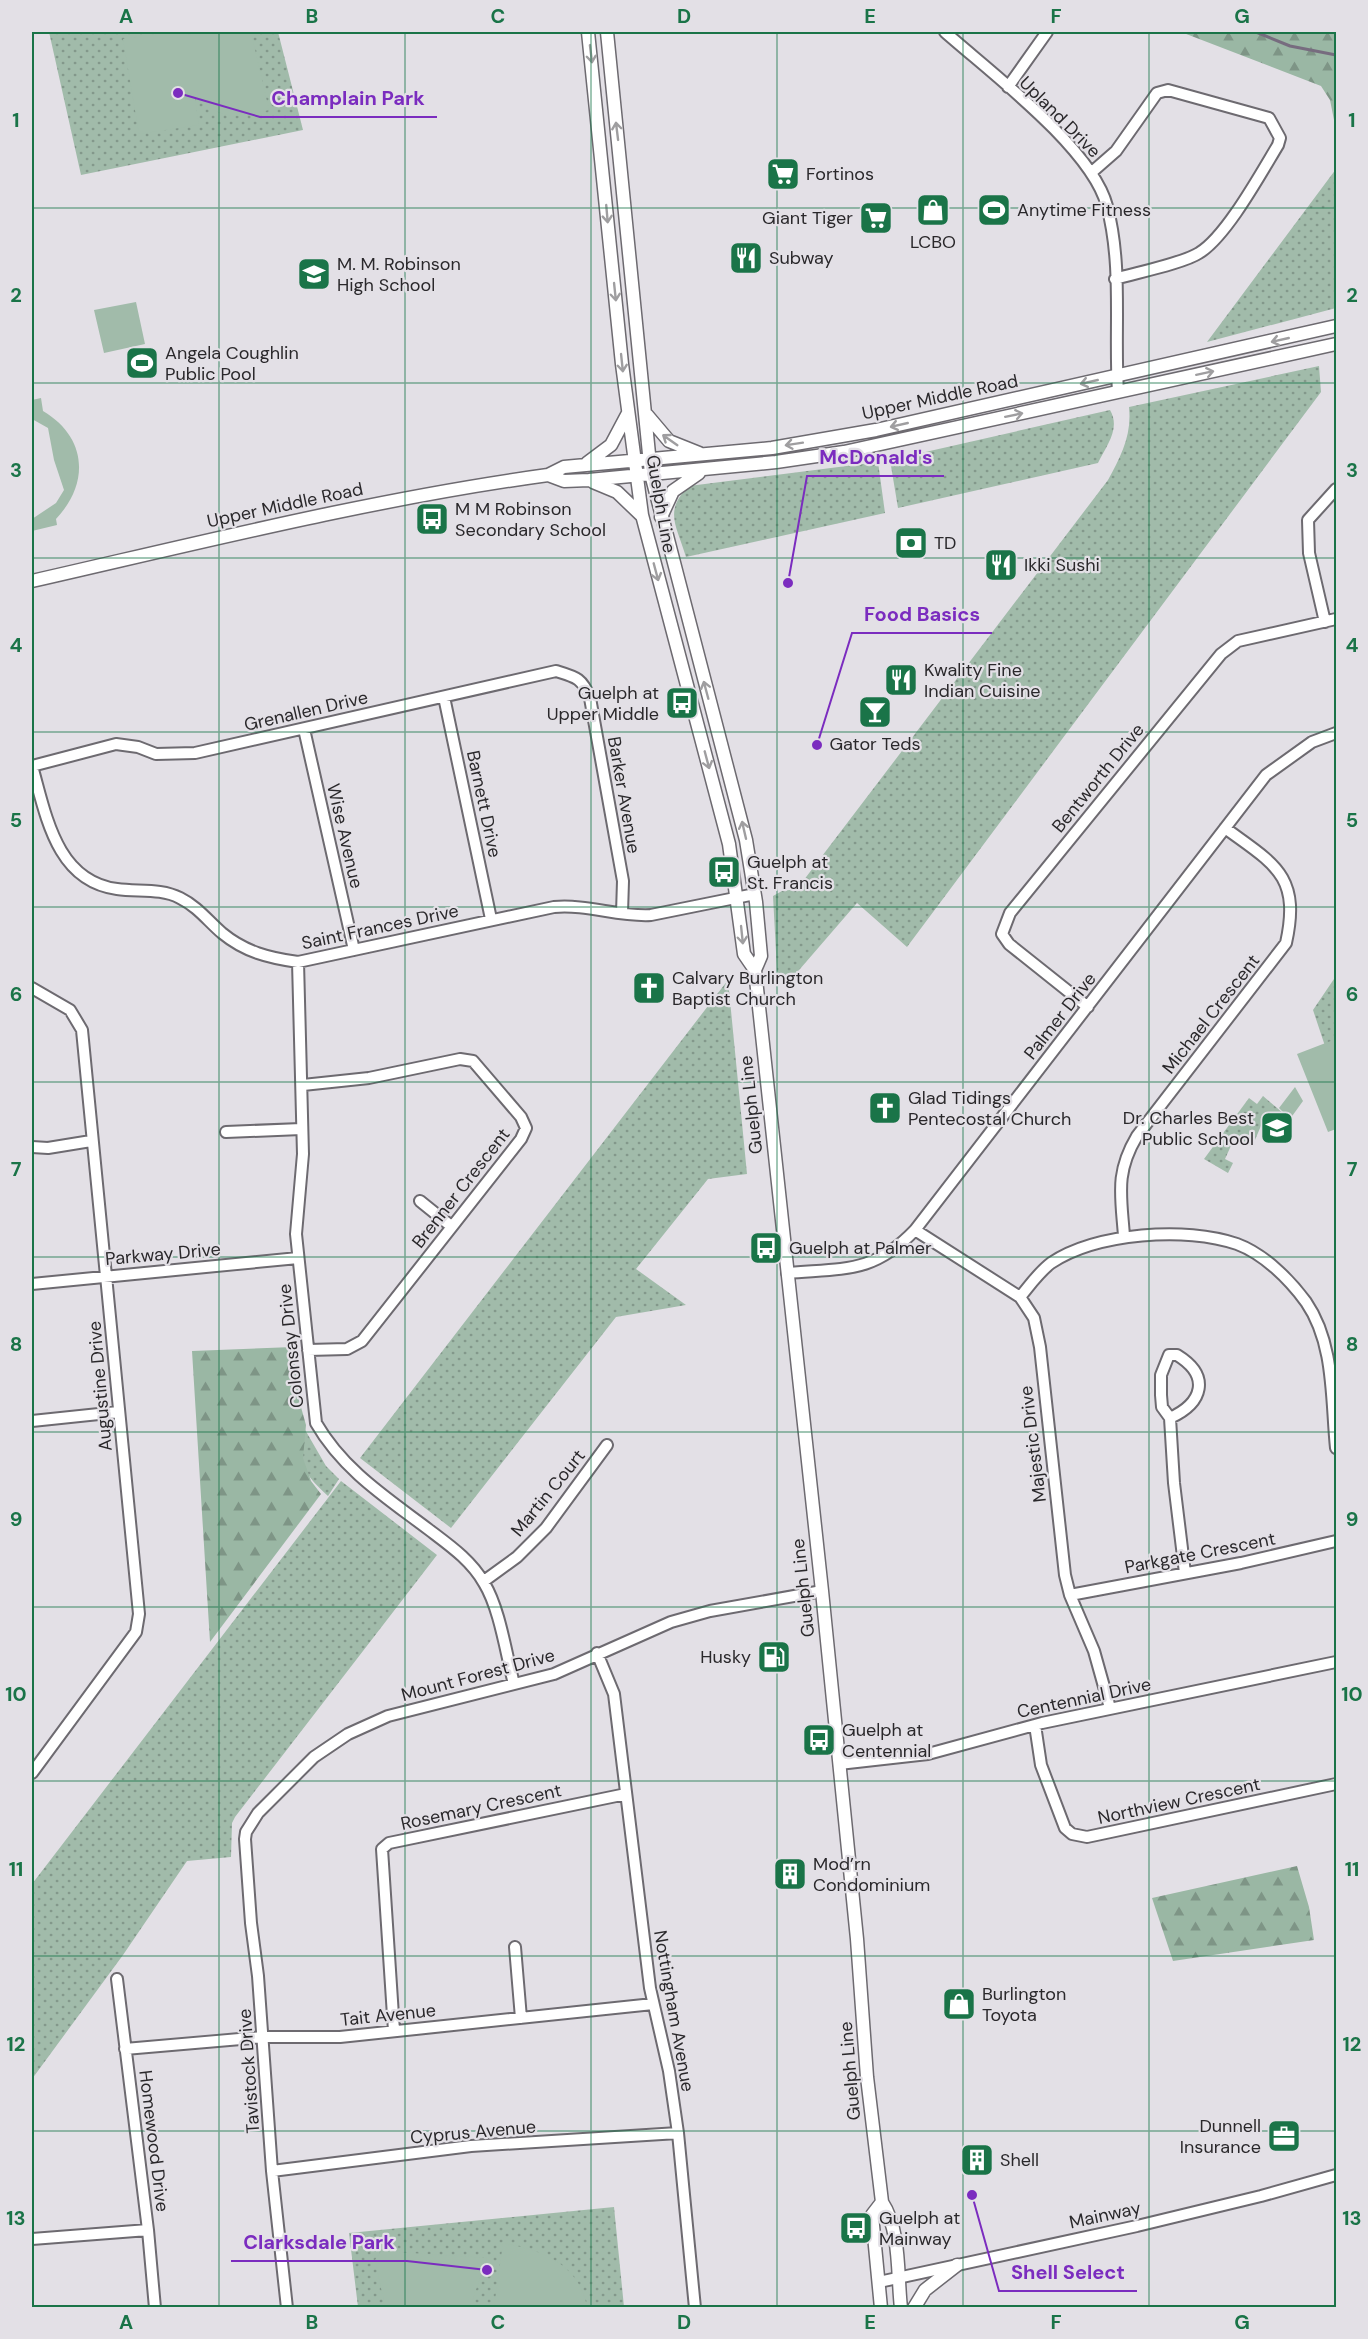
<svg xmlns="http://www.w3.org/2000/svg" width="1368" height="2339" font-family="'DM Sans',sans-serif">
<style>
.grass{fill:url(#grass-dots)}
.forest{fill:url(#forest-firs)}
.garden{fill:#a1bbaa}
.lines{fill:none;stroke-linecap:round;stroke-linejoin:round}
.stream{stroke:#776c7f;stroke-width:3}
.minor-casing{stroke:#6d6a70;stroke-width:14}
.major-casing{stroke:#6d6a70;stroke-width:15}
.minor{stroke:#fff;stroke-width:10}
.major{stroke:#fff;stroke-width:12}
.oneway{stroke:#9f9ea0}
.grid{fill:none;stroke:#1a7448;stroke-width:1.5;stroke-opacity:0.55}
.labels{text-anchor:middle;stroke-width:4.5;stroke-linejoin:round;paint-order:stroke}
.street-label{font-size:18px;fill:#2a282b;stroke:#e3e0e6}
.poi-label{font-size:18px;fill:#2a282b;stroke:#e3e0e6;text-anchor:start}
.leader{fill:none;stroke:#7b2cbf;stroke-width:2}
.callout-dot{fill:#7b2cbf;stroke:#e3e0e6;stroke-width:2}
.callout-label{font-size:20px;text-anchor:middle;font-weight:bold;fill:#7b2cbf;stroke:#e3e0e6;stroke-width:4.5;stroke-linejoin:round;paint-order:stroke}
.neatline{fill:none;stroke:#1a7448;stroke-width:2}
.grid-label{font-size:20px;text-anchor:middle;font-weight:bold;fill:#1a7448}
</style>
<defs>
<pattern id="grass-dots" width="8" height="8" patternUnits="userSpaceOnUse" patternTransform="scale(1.5)"><rect width="8" height="8" fill="#a1bbaa"/><path d="M2 2h.1M6 6h.1" fill="none" stroke="#83988b" stroke-width="1.8" stroke-linecap="round"/></pattern>
<pattern id="forest-firs" width="22" height="20" patternUnits="userSpaceOnUse" patternTransform="scale(1.5)"><rect width="22" height="20" fill="#9ab7a4"/><path d="M5 1l3.5 6h-7zM16 11l3.5 6h-7z" fill="#7e9586"/></pattern>
</defs>
<rect width="100%" height="100%" fill="#e3e0e6"/>
<path class="grass" d="M49,32h229l25,98 -222,45z
M1336,169v139l-129,34z
M1319,366l2,26 -414,555 -50,-44 -70,81 -10,-13 -4,-75 9,-5 15,-2 311,-409c13,-24 24,-45 21,-73z
M1110,410c11,19 -4,36 -12,53l-200,45 -8,-48z
M878,462l7,51 -199,44c-9,-31 -23,-46 3,-71z
M1336,976v103l-23,-69z
M728,980l19,194 -39,5 -72,90 50,36 -70,12 -165,211 -91,-70z
M1263,1096l27,23 -5,6 -9,-4 -3,5 -10,-5 -11,26 -18,-8 -9,20 8,4 -5,10 -24,-14 45,-61 8,6z
M304,1428l22,38 13,13 -11,17c-29,-27 -27,-30 -24,-68z
M341,1481l96,74 -202,262 -3,6 -1,34 -44,4 -64,94 -91,124v-195z
M614,2207l10,100h-266l-9,-74z"/>
<path class="forest" d="M1181,32h155v98l-6,-30 -9,-14z
M293,1347l6,53 7,25 -3,33 8,23 10,13 -111,148 -18,-291z
M1297,1866l12,41 5,33 -141,21 -21,-63z"/>
<path class="garden" d="M169,32h14l1,3 21,-3h46l18,78c-37,8 -41,10 -74,-11l4,26 -60,9 -16,-95z
M136,302l9,42 -41,9 -10,-43z
M41,398l2,13c44,26 47,72 13,108l1,6 -25,6v-12l24,-16 8,-13 -10,-30 -6,-32 -16,-9v-19z
M1336,1039v90l-8,3 -31,-78z
M1295,1087l8,14 -13,18 -11,-11z
M503,2243c38,7 76,20 84,64h-93z
M381,2251l106,7 -17,49h-85l-10,-47z"/>
<g class="lines">
<path class="stream" d="M1256,32l34,14 46,9"/>
<defs>
<path id="minor" d="M945,32c45,40 147,116 162,174 16,60 7,125 11,186
M1008,87l39,-55
M1092,172l24,-21 41,-58 11,-3 101,28 11,20 -2,7c-17,28 -52,92 -79,108 -15,10 -64,20 -84,26
M1325,622l-16,-69 -1,-33 28,-31
M444,697l47,222
M304,729l50,221
M32,766c14,49 24,115 85,123 21,3 44,-1 63,9 18,9 27,22 42,35 23,19 47,25 76,29l256,-55c34,-3 64,10 97,8l104,-21
M32,766l84,-22 22,3 18,7 39,-1 361,-82c20,6 26,7 34,27l33,183 -1,32
M298,962l5,192 -7,80 20,189c27,47 71,75 112,106 21,16 43,31 56,54 16,26 22,71 30,101
M32,988l38,22 12,20 57,584 -3,18 -104,141
M1088,1007l-79,-63 -7,-10 8,-21 211,-259 17,-13 98,-22
M303,1085l66,-7 91,-19 13,2 48,56 5,11 -5,11 -159,202 -15,8 -39,1
M226,1132l75,-3
M32,1147l16,1 43,-7
M420,1201l31,25
M915,1230l105,67 14,21 6,29 25,228 5,20 24,56 16,57
M1124,1236c-3,-41 -9,-63 13,-100l149,-193c15,-68 -12,-79 -61,-115
M787,1273c57,-5 86,1 128,-43l351,-455 46,-33 24,-9
M32,1284l266,-26
M1020,1297c10,-12 19,-25 31,-34 45,-30 135,-37 186,-19 27,10 52,35 69,58 29,42 25,98 30,146
M1170,1418c33,-15 41,-42 7,-63h-8l-8,20v20l1,12 8,11 4,65 11,90
M32,1421l86,-9
M484,1581l33,-24 29,-29 61,-83
M1070,1595l171,-32 95,-22
M597,1653l17,41 36,294 19,83 9,62 17,175
M1035,1725l6,40 24,63 7,6 15,3 249,-53
M839,1764l89,-10 114,-31 294,-61
M515,1947l6,71
M117,1979l31,251 7,78
M394,2031l-12,-182 7,-6 237,-49
M125,2049l138,-12h77l313,-33
M272,2171l199,-25 207,-13
M32,2239l116,-9
M879,2282l258,-56 124,-30 75,-21
M287,2308l-15,-137 -14,-195 -7,-53 -6,-84 1,-7 12,-19 56,-56 34,-23 40,-18 166,-42 117,-52 39,-11 112,-20"/>
<path id="major" d="M588,32l34,332 20,151 87,329 15,110 11,16 67,621 35,348 10,138 15,125c19,29 15,72 19,106
M607,32l44,442 95,366 10,62 5,54 -6,14
M647,415l22,26 30,12
M587,463l24,-18 17,-32
M548,475l16,6 25,-1 187,-18 68,-10 492,-108
M593,482l24,10 24,23
M661,517l12,-26 26,-18
M32,581c171,-39 341,-82 516,-106l16,-8 208,-19 104,-18 460,-104
M881,2308l-9,-93 10,-13
M914,2308l11,-18 32,-25"/>
</defs>
<use href="#minor" class="minor-casing"/>
<use href="#major" class="major-casing"/>
<use href="#minor" class="minor"/>
<use href="#major" class="major"/>
</g>
<defs><path id="oneway-shaft" d="M-6 0H5M1.5-3L5.5 0L1.5 3" fill="none" stroke-width="1.6" stroke-linecap="round" stroke-linejoin="round" transform="scale(1.5)"/></defs>
<g class="oneway">
<use href="#oneway-shaft" transform="translate(591 54) rotate(83)"/>
<use href="#oneway-shaft" transform="translate(617 131) rotate(-97)"/>
<use href="#oneway-shaft" transform="translate(607 214) rotate(85)"/>
<use href="#oneway-shaft" transform="translate(615 292) rotate(84)"/>
<use href="#oneway-shaft" transform="translate(1280 340) rotate(167)"/>
<use href="#oneway-shaft" transform="translate(622 363) rotate(84)"/>
<use href="#oneway-shaft" transform="translate(1205 373) rotate(-12)"/>
<use href="#oneway-shaft" transform="translate(1089 382) rotate(167)"/>
<use href="#oneway-shaft" transform="translate(1014 415) rotate(-12)"/>
<use href="#oneway-shaft" transform="translate(899 425) rotate(167)"/>
<use href="#oneway-shaft" transform="translate(670 440) rotate(-145)"/>
<use href="#oneway-shaft" transform="translate(794 444) rotate(171)"/>
<use href="#oneway-shaft" transform="translate(656 572) rotate(75)"/>
<use href="#oneway-shaft" transform="translate(706 690) rotate(-105)"/>
<use href="#oneway-shaft" transform="translate(707 760) rotate(75)"/>
<use href="#oneway-shaft" transform="translate(744 830) rotate(-103)"/>
<use href="#oneway-shaft" transform="translate(742 935) rotate(84)"/>
</g>
<path class="grid" d="M219,32v2276M405,32v2276M591,32v2276M777,32v2276M963,32v2276M1149,32v2276M32,208h1304M32,383h1304M32,558h1304M32,732h1304M32,907h1304M32,1082h1304M32,1257h1304M32,1432h1304M32,1607h1304M32,1781h1304M32,1956h1304M32,2131h1304"/>
<defs>
<symbol id="supermarket-square" viewBox="-11 -11 22 22"><rect x="-9" y="-9" width="18" height="18" rx="4" fill="#1a7448" stroke="#e3e0e6"/><path d="M-6-5.5h2.5l.6 2H6L4.5 2H-2.5L-4.4-4H-6ZM-1.5 3.2a1.3 1.3 0 1 0 .1 0ZM3 3.2a1.3 1.3 0 1 0 .1 0Z" fill="#fff"/></symbol>
<symbol id="shop-square" viewBox="-11 -11 22 22"><rect x="-9" y="-9" width="18" height="18" rx="4" fill="#1a7448" stroke="#e3e0e6"/><path d="M-5-2.5h2.3a2.7 3.5 0 0 1 5.4 0H5L5.5 6h-11ZM-1.5-2.5h3a1.5 2.3 0 0 0-3 0Z" fill="#fff"/></symbol>
<symbol id="stadium-square" viewBox="-11 -11 22 22"><rect x="-9" y="-9" width="18" height="18" rx="4" fill="#1a7448" stroke="#e3e0e6"/><path d="M0-5a6.5 5 0 1 0 0 10a6.5 5 0 1 0 0-10ZM-3.5-1.8h7v3.6h-7Z" fill="#fff"/></symbol>
<symbol id="restaurant-square" viewBox="-11 -11 22 22"><rect x="-9" y="-9" width="18" height="18" rx="4" fill="#1a7448" stroke="#e3e0e6"/><path d="M-5-6h1v4h1v-4h1v4h1v-4h1v5L-1.5 .5V6h-2V.5L-5-1ZM5-6V6H3V1.5H1.5Q1.5-4 5-6Z" fill="#fff"/></symbol>
<symbol id="school-square" viewBox="-11 -11 22 22"><rect x="-9" y="-9" width="18" height="18" rx="4" fill="#1a7448" stroke="#e3e0e6"/><path d="M0-5L7-2L0 1L-7-2ZM-4 1L0 2.5L4 1V4Q0 6-4 4Z" fill="#fff"/></symbol>
<symbol id="bus-square" viewBox="-11 -11 22 22"><rect x="-9" y="-9" width="18" height="18" rx="4" fill="#1a7448" stroke="#e3e0e6"/><path d="M-5-6H5V4H4V6H2V4H-2V6H-4V4H-5ZM-3.5-4V0h7V-4ZM-3.5 1.2v1.5H-2V1.2ZM2 1.2v1.5H3.5V1.2Z" fill="#fff"/></symbol>
<symbol id="bank-square" viewBox="-11 -11 22 22"><rect x="-9" y="-9" width="18" height="18" rx="4" fill="#1a7448" stroke="#e3e0e6"/><path d="M-6-4H6V4H-6ZM0-2.3a2.3 2.3 0 1 0 0 4.6a2.3 2.3 0 1 0 0-4.6Z" fill="#fff"/></symbol>
<symbol id="bar-square" viewBox="-11 -11 22 22"><rect x="-9" y="-9" width="18" height="18" rx="4" fill="#1a7448" stroke="#e3e0e6"/><path d="M-6-5H6L.8 .8V4.5H3.5V6h-7V4.5H-.8V.8Z" fill="#fff"/></symbol>
<symbol id="church-square" viewBox="-11 -11 22 22"><rect x="-9" y="-9" width="18" height="18" rx="4" fill="#1a7448" stroke="#e3e0e6"/><path d="M-1.2-6h2.4v3.5h3.3v2.4h-3.3V6h-2.4V-.1h-3.3v-2.4h3.3Z" fill="#fff"/></symbol>
<symbol id="fuel-square" viewBox="-11 -11 22 22"><rect x="-9" y="-9" width="18" height="18" rx="4" fill="#1a7448" stroke="#e3e0e6"/><path d="M-5.5-6h7V0h2V4h1.3V-2.5L3-4.5l.8-.8L6-3V5H2.5V1h-1V6h-7ZM-4.2-4.7v3.2H.2V-4.7Z" fill="#fff"/></symbol>
<symbol id="building-square" viewBox="-11 -11 22 22"><rect x="-9" y="-9" width="18" height="18" rx="4" fill="#1a7448" stroke="#e3e0e6"/><path d="M-4-6H4V6H1V3H-1V6H-4ZM-2.5-4.3h1.7v1.8h-1.7ZM.8-4.3h1.7v1.8H.8ZM-2.5-1h1.7V.8h-1.7ZM.8-1h1.7V.8H.8Z" fill="#fff"/></symbol>
<symbol id="office-square" viewBox="-11 -11 22 22"><rect x="-9" y="-9" width="18" height="18" rx="4" fill="#1a7448" stroke="#e3e0e6"/><path d="M-6-3h4V-5.5h4V-3h4V5H-6ZM-1-4.5V-3h2v-1.5ZM-6 0V1H6V0Z" fill="#fff"/></symbol>
</defs>
<g fill-rule="evenodd">
<use href="#supermarket-square" x="764" y="155" width="38" height="38"/>
<use href="#shop-square" x="914" y="191" width="38" height="38"/>
<use href="#stadium-square" x="975" y="191" width="38" height="38"/>
<use href="#supermarket-square" x="857" y="199" width="38" height="38"/>
<use href="#restaurant-square" x="727" y="239" width="38" height="38"/>
<use href="#school-square" x="295" y="255" width="38" height="38"/>
<use href="#stadium-square" x="123" y="344" width="38" height="38"/>
<use href="#bus-square" x="413" y="500" width="38" height="38"/>
<use href="#bank-square" x="892" y="524" width="38" height="38"/>
<use href="#restaurant-square" x="982" y="546" width="38" height="38"/>
<use href="#restaurant-square" x="882" y="661" width="38" height="38"/>
<use href="#bus-square" x="663" y="684" width="38" height="38"/>
<use href="#bar-square" x="856" y="693" width="38" height="38"/>
<use href="#bus-square" x="705" y="853" width="38" height="38"/>
<use href="#church-square" x="630" y="969" width="38" height="38"/>
<use href="#church-square" x="866" y="1089" width="38" height="38"/>
<use href="#school-square" x="1258" y="1109" width="38" height="38"/>
<use href="#bus-square" x="747" y="1229" width="38" height="38"/>
<use href="#fuel-square" x="755" y="1638" width="38" height="38"/>
<use href="#bus-square" x="800" y="1721" width="38" height="38"/>
<use href="#building-square" x="771" y="1855" width="38" height="38"/>
<use href="#shop-square" x="940" y="1985" width="38" height="38"/>
<use href="#office-square" x="1265" y="2117" width="38" height="38"/>
<use href="#building-square" x="958" y="2141" width="38" height="38"/>
<use href="#bus-square" x="837" y="2209" width="38" height="38"/>
</g>
<g class="labels">
<g class="street-label">
<text transform="translate(1060 117) rotate(45)" y="6">Upland Drive</text>
<text transform="translate(940 397) rotate(-12)" y="6">Upper Middle Road</text>
<text transform="translate(661 504) rotate(80)" y="6">Guelph Line</text>
<text transform="translate(285 505) rotate(-12)" y="6">Upper Middle Road</text>
<text transform="translate(306 711) rotate(-13)" y="6">Grenallen Drive</text>
<text transform="translate(1098 778) rotate(-51)" y="6">Bentworth Drive</text>
<text transform="translate(624 795) rotate(80)" y="6">Barker Avenue</text>
<text transform="translate(484 804) rotate(78)" y="6">Barnett Drive</text>
<text transform="translate(345 836) rotate(77)" y="6">Wise Avenue</text>
<text transform="translate(380 927) rotate(-12)" y="6">Saint Frances Drive</text>
<text transform="translate(1211 1014) rotate(-52)" y="6">Michael Crescent</text>
<text transform="translate(1060 1016) rotate(-52)" y="6">Palmer Drive</text>
<text transform="translate(751 1105) rotate(-96)" y="6">Guelph Line</text>
<text transform="translate(461 1188) rotate(-52)" y="6">Brenner Crescent</text>
<text transform="translate(163 1254) rotate(-5)" y="6">Parkway Drive</text>
<text transform="translate(291 1346) rotate(-96)" y="6">Colonsay Drive</text>
<text transform="translate(100 1386) rotate(-95)" y="6">Augustine Drive</text>
<text transform="translate(1033 1444) rotate(-97)" y="6">Majestic Drive</text>
<text transform="translate(548 1493) rotate(-51)" y="6">Martin Court</text>
<text transform="translate(1200 1553) rotate(-11)" y="6">Parkgate Crescent</text>
<text transform="translate(803 1588) rotate(-96)" y="6">Guelph Line</text>
<text transform="translate(478 1675) rotate(-15)" y="6">Mount Forest Drive</text>
<text transform="translate(1084 1698) rotate(-12)" y="6">Centennial Drive</text>
<text transform="translate(1179 1801) rotate(-12)" y="6">Northview Crescent</text>
<text transform="translate(481 1807) rotate(-12)" y="6">Rosemary Crescent</text>
<text transform="translate(674 2011) rotate(80)" y="6">Nottingham Avenue</text>
<text transform="translate(388 2015) rotate(-6)" y="6">Tait Avenue</text>
<text transform="translate(249 2071) rotate(-94)" y="6">Tavistock Drive</text>
<text transform="translate(850 2071) rotate(-95)" y="6">Guelph Line</text>
<text transform="translate(473 2132) rotate(-5)" y="6">Cyprus Avenue</text>
<text transform="translate(154 2141) rotate(83)" y="6">Homewood Drive</text>
<text transform="translate(1105 2215) rotate(-12)" y="6">Mainway</text>
</g>
<g class="poi-label">
<text x="806" y="180">Fortinos</text>
<text x="1017" y="216">Anytime Fitness</text>
<text x="853" y="224" text-anchor="end">Giant Tiger</text>
<text x="933" y="248" text-anchor="middle">LCBO</text>
<text x="769" y="264">Subway</text>
<text x="337" y="270">M. M. Robinson<tspan x="337" dy="21">High School</tspan></text>
<text x="165" y="359">Angela Coughlin<tspan x="165" dy="21">Public Pool</tspan></text>
<text x="455" y="515">M M Robinson<tspan x="455" dy="21">Secondary School</tspan></text>
<text x="934" y="549">TD</text>
<text x="1024" y="571">Ikki Sushi</text>
<text x="924" y="676">Kwality Fine<tspan x="924" dy="21">Indian Cuisine</tspan></text>
<text x="659" y="699" text-anchor="end">Guelph at<tspan x="659" dy="21">Upper Middle</tspan></text>
<text x="875" y="750" text-anchor="middle">Gator Teds</text>
<text x="747" y="868">Guelph at<tspan x="747" dy="21">St. Francis</tspan></text>
<text x="672" y="984">Calvary Burlington<tspan x="672" dy="21">Baptist Church</tspan></text>
<text x="908" y="1104">Glad Tidings<tspan x="908" dy="21">Pentecostal Church</tspan></text>
<text x="1254" y="1124" text-anchor="end">Dr. Charles Best<tspan x="1254" dy="21">Public School</tspan></text>
<text x="789" y="1254">Guelph at Palmer</text>
<text x="751" y="1663" text-anchor="end">Husky</text>
<text x="842" y="1736">Guelph at<tspan x="842" dy="21">Centennial</tspan></text>
<text x="813" y="1870">Mod’rn<tspan x="813" dy="21">Condominium</tspan></text>
<text x="982" y="2000">Burlington<tspan x="982" dy="21">Toyota</tspan></text>
<text x="1261" y="2132" text-anchor="end">Dunnell<tspan x="1261" dy="21">Insurance</tspan></text>
<text x="1000" y="2166">Shell</text>
<text x="879" y="2224">Guelph at<tspan x="879" dy="21">Mainway</tspan></text>
</g>
</g>
<path class="leader" d="M178 93L260 117H437M788 583L807 476H944M817 745L852 633H992M487 2270L407 2261H231M972 2195L999 2291H1137"/>
<g class="callout-dot">
<circle cx="178" cy="93" r="6"/>
<circle cx="788" cy="583" r="6"/>
<circle cx="817" cy="745" r="6"/>
<circle cx="487" cy="2270" r="6"/>
<circle cx="972" cy="2195" r="6"/>
</g>
<g class="callout-label">
<text x="348" y="105">Champlain Park</text>
<text x="876" y="464">McDonald's</text>
<text x="922" y="621">Food Basics</text>
<text x="319" y="2249">Clarksdale Park</text>
<text x="1068" y="2279">Shell Select</text>
</g>
<rect width="1368" height="2339" fill="none" stroke="#e3e0e6" stroke-width="66"/>
<rect x="33" y="33" width="1302" height="2273" class="neatline"/>
<g class="grid-label">
<text x="126" y="23">A</text>
<text x="312" y="23">B</text>
<text x="498" y="23">C</text>
<text x="684" y="23">D</text>
<text x="870" y="23">E</text>
<text x="1056" y="23">F</text>
<text x="1242" y="23">G</text>
<text x="16" y="127">1</text>
<text x="1352" y="127">1</text>
<text x="16" y="302">2</text>
<text x="1352" y="302">2</text>
<text x="16" y="477">3</text>
<text x="1352" y="477">3</text>
<text x="16" y="652">4</text>
<text x="1352" y="652">4</text>
<text x="16" y="827">5</text>
<text x="1352" y="827">5</text>
<text x="16" y="1001">6</text>
<text x="1352" y="1001">6</text>
<text x="16" y="1176">7</text>
<text x="1352" y="1176">7</text>
<text x="16" y="1351">8</text>
<text x="1352" y="1351">8</text>
<text x="16" y="1526">9</text>
<text x="1352" y="1526">9</text>
<text x="16" y="1701">10</text>
<text x="1352" y="1701">10</text>
<text x="16" y="1876">11</text>
<text x="1352" y="1876">11</text>
<text x="16" y="2051">12</text>
<text x="1352" y="2051">12</text>
<text x="16" y="2225">13</text>
<text x="1352" y="2225">13</text>
<text x="126" y="2329">A</text>
<text x="312" y="2329">B</text>
<text x="498" y="2329">C</text>
<text x="684" y="2329">D</text>
<text x="870" y="2329">E</text>
<text x="1056" y="2329">F</text>
<text x="1242" y="2329">G</text>
</g>
</svg>
